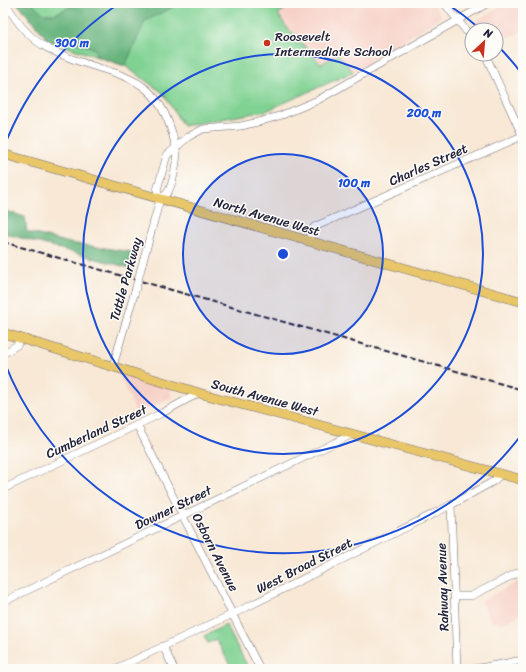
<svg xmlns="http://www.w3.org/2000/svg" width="526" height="672" font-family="Sriracha,sans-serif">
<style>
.built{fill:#f7d1c7}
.green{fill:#80d293;stroke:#517a67}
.forest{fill:#68b47d;stroke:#456b5c}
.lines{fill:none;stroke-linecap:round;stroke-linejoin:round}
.minor-casing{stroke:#6d6771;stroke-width:8}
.major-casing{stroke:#6d6771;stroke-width:10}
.minor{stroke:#fff;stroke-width:7}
.major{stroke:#e9c769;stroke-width:9}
.rail{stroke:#22223b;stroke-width:2;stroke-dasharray:6 3;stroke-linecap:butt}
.minor-bridge-casing{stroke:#6d6771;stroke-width:8;stroke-linecap:butt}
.minor-bridge{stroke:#fff;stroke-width:7}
.ring{fill:none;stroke:#1d4ed8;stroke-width:2}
.poi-dot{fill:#c8321e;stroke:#fdfcf7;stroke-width:1.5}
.labels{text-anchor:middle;stroke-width:3;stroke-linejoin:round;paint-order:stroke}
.poi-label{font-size:13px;fill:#22223b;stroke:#fdfcf7;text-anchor:start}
.street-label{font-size:13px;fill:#22223b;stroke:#fdfcf7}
.centre{fill:#1d4ed8;stroke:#fdfcf7;stroke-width:2}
.ring-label{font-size:12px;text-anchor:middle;font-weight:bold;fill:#1d4ed8;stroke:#fdfcf7;stroke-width:3;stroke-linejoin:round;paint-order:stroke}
</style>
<rect width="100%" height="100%" fill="#fdfcf7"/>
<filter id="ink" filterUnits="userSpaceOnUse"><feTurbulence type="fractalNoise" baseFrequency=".025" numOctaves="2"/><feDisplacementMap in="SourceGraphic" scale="8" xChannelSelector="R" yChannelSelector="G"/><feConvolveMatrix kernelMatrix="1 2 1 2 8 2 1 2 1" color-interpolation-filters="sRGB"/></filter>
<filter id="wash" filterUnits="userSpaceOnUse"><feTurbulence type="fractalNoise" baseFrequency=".012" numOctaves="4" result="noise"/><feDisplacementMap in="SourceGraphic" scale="16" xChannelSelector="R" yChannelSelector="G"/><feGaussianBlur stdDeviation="0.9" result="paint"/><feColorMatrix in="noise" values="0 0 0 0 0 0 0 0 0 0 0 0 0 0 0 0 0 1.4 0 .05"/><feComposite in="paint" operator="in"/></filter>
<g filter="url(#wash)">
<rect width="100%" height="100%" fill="#f8e8d5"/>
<path class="built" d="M181,3h252l8,12 -3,4 -85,53 -87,39 -83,15 -20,-33 -38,-27z
M506,3h17v28l-27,11v-12h-16l-5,-8z
M119,374l51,13 1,11 -35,15z
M523,579v34l-19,10h-12l-11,-22z"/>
<path class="green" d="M17,3h277l-16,11 7,11 36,39 17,-10 15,18 -87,39 -83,15 -20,-33 -38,-27 -76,-25z
M226,625l23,44h-17l-16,-30 -8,4 -4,-7z"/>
<path class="forest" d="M17,3h14l13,11h11l23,-11 12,3 2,-3h89l-36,18 -20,45 -29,-10 -1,-7 -25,-10 -11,5 -10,-3z
M3,210l22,7 2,15 43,11 62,9 1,17 -130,-36z"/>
</g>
<g filter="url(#ink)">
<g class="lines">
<defs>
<path id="minor" d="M6,3c10,19 24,36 43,46 63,32 110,14 127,100 2,9 -3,37 -9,44 -1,2 -5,4 -7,6
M444,3l28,35
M485,54l38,83
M308,241l6,-14 208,-91
M142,265l18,-66 -3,-9 10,-35 21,-18 15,-8 38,-3 21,-5 20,-6 36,-15 170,-97
M3,354l14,-9 3,-7
M113,366l22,-75
M137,425l123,244
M3,489l159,-76 37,-20
M451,505l6,164
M454,596h17l52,-26
M3,602l350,-168
M163,646l11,23
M115,669l124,-58 212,-106 43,-24 6,-6
M474,669l49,-9"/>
<path id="major" d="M3,154l520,148
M3,333l196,60 324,87"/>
</defs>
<use href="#minor" class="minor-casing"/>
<use href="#major" class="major-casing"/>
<use href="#minor" class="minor"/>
<use href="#major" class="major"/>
<path class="rail" d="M3,242l520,148"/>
<defs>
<path id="minor-bridge" d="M135,291l7,-26"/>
</defs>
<use href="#minor-bridge" class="minor-bridge-casing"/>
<use href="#minor-bridge" class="minor-bridge"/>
</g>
</g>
<circle cx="283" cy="254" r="100" fill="#1d4ed8" fill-opacity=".12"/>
<g class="ring">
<circle cx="283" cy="254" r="100"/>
<circle cx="283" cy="254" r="200"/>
<path d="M522 434A299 299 0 0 1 4 361M4 147A299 299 0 0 1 120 3M446 3A299 299 0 0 1 479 28M496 44A299 299 0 0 1 522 74"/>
</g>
<circle class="poi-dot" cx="267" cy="43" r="4"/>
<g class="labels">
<g class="poi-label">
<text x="275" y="41">Roosevelt<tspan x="275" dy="15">Intermediate School</tspan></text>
</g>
<g class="street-label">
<text transform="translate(428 164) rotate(-24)" y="5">Charles Street</text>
<text transform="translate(267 216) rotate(16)" y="5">North Avenue West</text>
<text transform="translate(125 279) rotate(-74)" y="5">Tuttle Parkway</text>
<text transform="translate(265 397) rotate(15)" y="5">South Avenue West</text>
<text transform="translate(96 431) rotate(-25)" y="5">Cumberland Street</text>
<text transform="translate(173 507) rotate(-26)" y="5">Downer Street</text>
<text transform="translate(216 552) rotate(63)" y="5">Osborn Avenue</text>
<text transform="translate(304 565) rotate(-27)" y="5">West Broad Street</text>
<text transform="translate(442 587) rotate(-92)" y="5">Rahway Avenue</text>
</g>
</g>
<circle cx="283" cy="254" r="6" class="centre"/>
<g class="ring-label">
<text x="72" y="47">300 m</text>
<text x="424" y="117">200 m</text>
<text x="354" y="187">100 m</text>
</g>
<rect width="526" height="672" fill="none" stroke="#fdfcf7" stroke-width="16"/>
<g transform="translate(484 42) rotate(26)"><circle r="19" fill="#fdfcf7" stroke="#a5a5ac"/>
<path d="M0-3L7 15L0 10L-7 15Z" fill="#c8321e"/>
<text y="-6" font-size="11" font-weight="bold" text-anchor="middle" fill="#22223b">N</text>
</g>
</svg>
